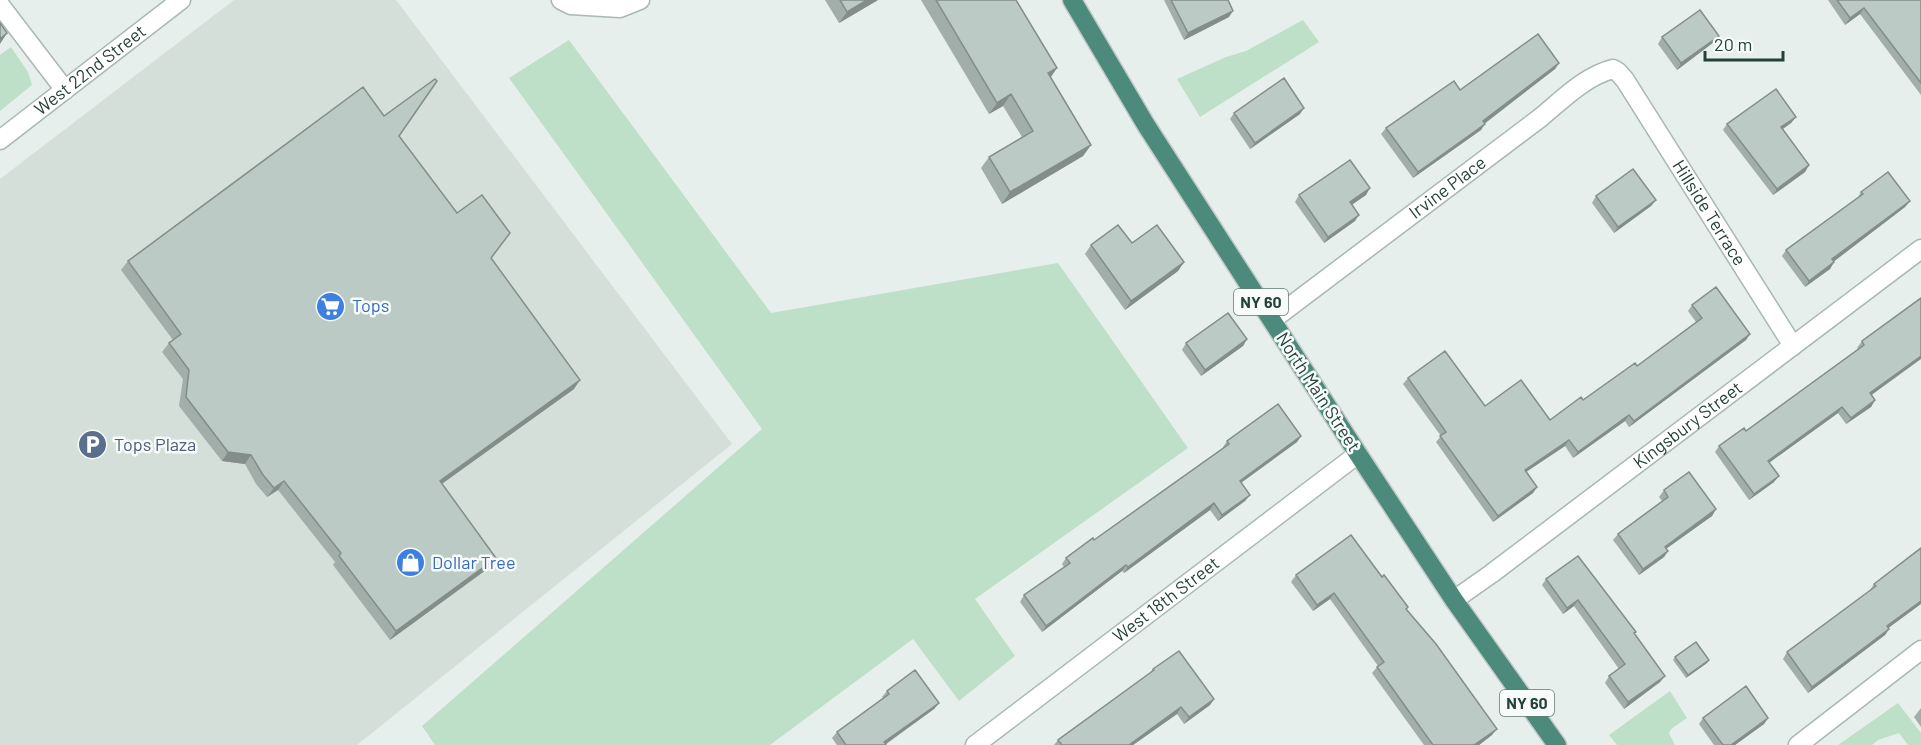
<svg xmlns="http://www.w3.org/2000/svg" width="1921" height="745" font-family="Barlow,sans-serif">
<style>
.built{fill:#d4dfda}
.green{fill:#bfe0c8}
.lines{fill:none;stroke-linecap:round;stroke-linejoin:round}
.minor-casing{stroke:#a8b8b2;stroke-width:21}
.trunk-casing{stroke:#c2cac8;stroke-width:21}
.minor{stroke:#fff;stroke-width:18}
.trunk{stroke:#4c8a7c;stroke-width:18}
.wall{fill:#a1aea9}
.shaded-wall{fill:#838d89}
.building{fill:#bbcac4;stroke:#838d89;stroke-width:1.5}
.labels{text-anchor:middle;stroke-width:5;stroke-linejoin:round;paint-order:stroke}
.shield{fill:#f7fbf9;stroke:#637a73;stroke-width:1.5}
.shield-label{font-size:16px;font-weight:bold;fill:#24423a}
.street-label{font-size:18px;fill:#24423a;stroke:#f7fbf9}
.shop-label{font-size:18px;fill:#366cbe;stroke:#f7fbf9;text-anchor:start}
.service-label{font-size:18px;fill:#4e5e75;stroke:#f7fbf9;text-anchor:start}
</style>
<rect width="100%" height="100%" fill="#e6efeb"/>
<path class="built" d="M234,0h162l336,444 -375,301h-357v-566z"/>
<path class="green" d="M1303,20l16,22 -119,75 -23,-38 49,-22 20,-6z
M569,40l202,273 287,-50 130,185 -213,151 40,57 -56,45 -46,-62 -143,106h-335l-13,-19 340,-297 -253,-351z
M11,47l17,25 4,13 -32,26v-56z
M1670,691l17,27 -16,11 -2,4 6,12h-58l-8,-10z
M1898,703l23,30v12h-13l-9,-12 -21,7 -6,5h-34z"/>
<g class="lines">
<defs>
<g id="minor">
<path d="M561,0l10,5 49,3 20,-8"/>
<path d="M0,5l65,85"/>
<path id="s1" d="M0,140l181,-140"/>
<path id="s2" d="M1272,320l268,-202c22,-18 45,-42 73,-49l5,3 7,8 168,266"/>
<path id="s3" d="M1454,600l37,-26 430,-325"/>
<path id="s4" d="M975,745l383,-291"/>
<path d="M1798,745l123,-95"/>
</g>
<path id="trunk" d="M1072,0l74,125 212,329 96,146 103,145"/>
</defs>
<use href="#minor" class="minor-casing"/>
<use href="#trunk" class="trunk-casing"/>
<use href="#minor" class="minor"/>
<use href="#trunk" class="trunk"/>
</g>
<path class="wall" d="M825,0h53l-39,23z
M921,0h95l34,77 41,68 -8,11 -81,48 -21,-36 8,-11 33,-20 -19,-31 -14,8z
M1164,0h64l1,17 -45,23z
M1828,0h93v95l-61,-81 -15,11z
M1719,36l-5,6 -37,28 -19,-26 4,-7z
M1559,63l-4,6 -71,54 -3,7 -68,48 -32,-44 5,-6 74,-38z
M1234,113l66,1 -50,35 -20,-30z
M1796,117l-5,6 -8,6 26,36 -4,7 -32,23 -50,-65 4,-6z
M1861,192l49,9 -5,6 -71,54v1l-4,7 -25,18 -23,-31 4,-6 72,-53z
M1299,195h67l-14,9 3,17 -31,22 -29,-41z
M1596,196l60,4 -5,6 -37,27 -22,-30z
M1091,245l93,17 -6,9 -53,39 -40,-56z
M491,259l83,130 -132,95 54,74 -6,9 -100,73 -57,-75 2,-3 -57,-72 -11,7 -11,-13 -11,-20 -23,-3 -43,-55 4,-27 -21,-27 7,-9 4,-3 -52,-70 7,-9z
M1921,298l-49,97 3,5 -4,7 -25,17 -8,-11 -69,50 5,19 -25,18 -34,-48 4,-6 27,-15 112,-82 -1,-1 5,-7z
M1692,305l58,29 -4,6 -117,87 -4,-6 -52,37 -8,-12 -39,26 11,15 -4,6 -40,29 -57,-80 5,-6 -38,-52 5,-6 77,28 65,14 33,-20 54,-34 59,-44 -8,-11z
M1247,339l-4,7 -42,30 -19,-26 4,-7z
M1301,436l-4,6 -56,41 9,12 -5,6 -27,20 -8,-11 -86,63 -2,-2 -80,61 -22,-30 4,-7 40,-28 -2,-3 4,-6 28,-18 129,-92v-1l4,-6z
M1664,490l52,19 -4,7 -46,33 2,2 -4,6 -25,18 -26,-35 5,-6 44,-33 -3,-4z
M1921,548l-32,80v1l-4,6 -77,58 -25,-34 4,-7 83,-61v-1l4,-6z
M1296,575l86,2 26,30 -1,3 85,125 -13,10h-55l-52,-72 6,-7 -48,-67 -17,12 -22,-29z
M1546,579l89,55 30,42 -5,6 -36,27 -19,-26 4,-7 10,-7 -45,-63 -11,8 -21,-29z
M1675,657l34,3 -2,3 -21,15 -13,-18z
M1153,669l61,30 -4,6 -26,19 -7,-10 -44,31h-79l4,-5 92,-67z
M887,691l52,12 -5,6 -49,36h-48l-5,-7 5,-6 46,-34 -1,-1z
M1921,708v19l-7,-10z
M1703,718h65l-4,6 -29,21h-21l-15,-21z"/>
<path class="shaded-wall" d="M867,0h11l-39,23 8,-11z
M1864,8l-4,6 -15,11 5,-7z
M1233,11l-4,6 -45,23 4,-7z
M7,33l-7,11v-5z
M1719,36l-5,6 -37,28 4,-7z
M1559,63l-4,6 -76,59 4,-7z
M1057,68l-8,12 -1,-7z
M1011,94l-8,12 -14,8 8,-11z
M1304,108l-4,6 -50,35 5,-6z
M1796,117l-5,6 -14,10 4,-6z
M1485,124l-4,6 -68,48 5,-6z
M1091,145l-8,11 -81,48 8,-12z
M1809,165l-4,7 -32,23 4,-6z
M1370,188l-4,7 -20,14 4,-7z
M1656,200l-5,6 -37,27 4,-6z
M1910,201l-5,6 -77,59 4,-7z
M1359,215l-4,6 -31,22 4,-6z
M1184,262l-6,9 -53,39 6,-9z
M1834,262l-4,7 -25,18 4,-6z
M1750,334l-4,6 -117,87 5,-6z
M1247,339l-4,7 -42,30 4,-6z
M1921,356v3l-55,40 4,-6z
M580,380l-6,9 -141,101 7,-9z
M1875,400l-4,7 -25,17 5,-6z
M1842,407l-4,6 -75,54 5,-6z
M1629,415l-4,6 -52,37 5,-6z
M1301,436l-4,6 -62,45 5,-6z
M1569,440l-4,6 -45,30 5,-6z
M228,452l23,3 -6,9 -23,-3z
M1779,476l-5,6 -25,18 5,-6z
M284,481l-6,9 -11,7 7,-9z
M1537,487l-4,6 -40,29 5,-6z
M1250,495l-5,6 -27,20 4,-6z
M1214,503l-4,7 -86,63 4,-6z
M1716,509l-4,7 -52,37 5,-6z
M1668,551l-4,6 -25,18 4,-6z
M496,558l-6,9 -100,73 6,-9z
M1126,565l-4,6 -80,61 4,-6z
M1334,593l-4,6 -17,12 4,-6z
M1578,600l-4,6 -11,8 4,-6z
M1921,601v3l-38,28 4,-6z
M1889,629l-4,6 -77,58 4,-6z
M1709,660l-2,3 -21,15 2,-3z
M1665,676l-5,6 -36,27 4,-7z
M1214,699l-4,6 -26,19 5,-7z
M939,703l-5,6 -50,36v-3z
M1181,707l-4,7 -44,31h-4z
M1768,718l-4,6 -29,21h-4z
M1497,729l-5,6 -13,10h-5z"/>
<path class="building" d="M840,0h27l-20,12z
M936,0h80l41,68 -9,5 43,72 -81,47 -21,-35 44,-26 -22,-37 -14,9z
M1171,0h57l5,11 -45,22z
M1837,0h84v83l-57,-75 -14,10z
M1700,10l19,26 -38,27 -19,-26z
M0,23l7,10 -7,6z
M1538,34l21,29 -76,58 2,3 -67,48 -32,-44 68,-47 6,9z
M1284,78l20,30 -49,35 -21,-30z
M435,79l2,2 -38,55 58,77 25,-18 28,38 -19,25 89,122 -140,101 56,77 -100,73 -57,-75 2,-3 -57,-72 -10,7 -11,-13 -12,-20 -23,-3 -42,-55 3,-27 -20,-27 12,-9 -53,-73 235,-174 21,29z
M1776,89l20,28 -15,10 28,38 -32,24 -50,-65z
M1350,160l20,28 -20,14 9,13 -31,22 -29,-42z
M1633,169l23,31 -38,27 -22,-31z
M1888,172l22,29 -78,58 2,3 -25,19 -23,-31 77,-56 -2,-2z
M1118,225l14,18 25,-18 27,37 -53,39 -40,-56z
M1716,287l34,47 -116,87 -5,-6 -51,37 -9,-12 -44,30 12,17 -39,29 -58,-80 6,-4 -38,-54 37,-27 40,55 36,-26 29,40 31,-23 2,3 52,-37 2,3 65,-48 -10,-13z
M1921,298v58l-51,37 5,7 -24,18 -9,-11 -74,54 11,15 -25,18 -35,-48 25,-18 2,3 118,-86 -2,-4z
M1228,313l19,26 -42,31 -19,-27z
M1278,404l23,32 -61,45 10,14 -28,20 -8,-12 -86,64 -2,-2 -80,61 -22,-31 46,-32 -4,-5 27,-20 1,2 135,-96 -2,-3z
M1689,472l27,37 -51,38 3,4 -25,18 -25,-35 50,-37 -4,-7z
M1351,535l31,42 2,-2 24,32 -2,2 30,35 61,85 -23,16h-41l-56,-78 7,-5 -50,-69 -17,12 -21,-30z
M1921,548v53l-34,25 2,3 -77,58 -25,-35 89,-66 -2,-2z
M1578,556l58,76 -2,1 31,43 -37,26 -19,-26 16,-12 -47,-64 -11,8 -21,-29z
M1696,642l13,18 -21,15 -13,-18z
M1179,651l35,48 -25,18 -8,-10 -52,38h-67l-4,-5 96,-70 -1,-1z
M915,670l24,33 -55,39 2,2 -1,1h-39l-9,-13 52,-38 -2,-3z
M1746,686l22,32 -37,27h-8l-20,-27z"/>
<defs>
<symbol id="supermarket-disc" viewBox="-11 -11 22 22"><circle r="9.5" fill="#3f7fe0" stroke="#f7fbf9"/><path d="M-6-5.5h2.5l.6 2H6L4.5 2H-2.5L-4.4-4H-6ZM-1.5 3.2a1.3 1.3 0 1 0 .1 0ZM3 3.2a1.3 1.3 0 1 0 .1 0Z" fill="#fff"/></symbol>
<symbol id="parking-disc" viewBox="-11 -11 22 22"><circle r="9.5" fill="#5c6f8a" stroke="#f7fbf9"/><path d="M-3.5-5.5H1a3.5 3.5 0 0 1 0 7H-1V5.5H-3.5ZM-1-3.4V-.6H.8a1.4 1.4 0 0 0 0-2.8Z" fill="#fff"/></symbol>
<symbol id="shop-disc" viewBox="-11 -11 22 22"><circle r="9.5" fill="#3f7fe0" stroke="#f7fbf9"/><path d="M-5-2.5h2.3a2.7 3.5 0 0 1 5.4 0H5L5.5 6h-11ZM-1.5-2.5h3a1.5 2.3 0 0 0-3 0Z" fill="#fff"/></symbol>
</defs>
<g fill-rule="evenodd">
<use href="#supermarket-disc" x="314" y="290" width="33" height="33"/>
<use href="#parking-disc" x="76" y="428" width="33" height="33"/>
<use href="#shop-disc" x="394" y="546" width="33" height="33"/>
</g>
<g class="labels">
<g class="shield">
<rect x="1234" y="289" width="54" height="26" rx="4.5"/>
<rect x="1500" y="690" width="54" height="26" rx="4.5"/>
</g>
<g class="shield-label">
<text x="1261" y="308">NY 60</text>
<text x="1527" y="709">NY 60</text>
</g>
<g class="street-label">
<text dy="6" stroke="none"><textPath href="#s1" startOffset="114">West 22nd Street</textPath></text>
<text dy="6" stroke="none"><textPath href="#s2" startOffset="220">Irvine Place</textPath></text>
<text dy="6" stroke="none"><textPath href="#s2" startOffset="598">Hillside Terrace</textPath></text>
<text transform="translate(1318 392) rotate(57)" y="6">North Main Street</text>
<text dy="6" stroke="none"><textPath href="#s3" startOffset="292">Kingsbury Street</textPath></text>
<text dy="6" stroke="none"><textPath href="#s4" startOffset="240">West 18th Street</textPath></text>
</g>
<g class="shop-label">
<text x="352" y="312">Tops</text>
<text x="432" y="569">Dollar Tree</text>
</g>
<g class="service-label">
<text x="114" y="451">Tops Plaza</text>
</g>
</g>
<path d="M1705 51v9h78v-9" fill="none" stroke="#24423a" stroke-width="3"/>
<text x="1714" y="51" font-size="18" fill="#24423a" stroke="#f7fbf9" stroke-width="4.5" paint-order="stroke">20 m</text>
</svg>
